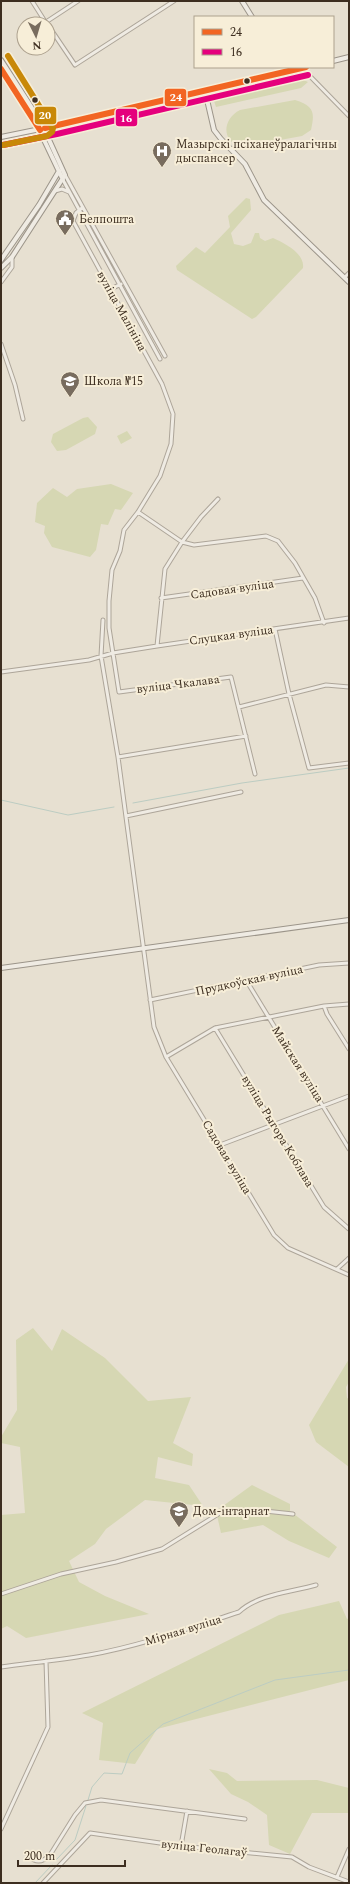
<svg xmlns="http://www.w3.org/2000/svg" width="350" height="1884" font-family="Spectral,serif">
<style>
.green{fill:#d6d7b3}
.lines{fill:none;stroke-linecap:round;stroke-linejoin:round}
.stream{stroke:#bcccc2;stroke-width:1}
.street-casing{stroke:#ada599;stroke-width:5}
.secondary-casing{stroke:#9c958a;stroke-width:6}
.street{stroke:#efebe3;stroke-width:3}
.secondary{stroke:#efebe3;stroke-width:4}
.bus-1-casing{stroke:#f7eed8;stroke-width:9}
.bus-2-casing{stroke:#f7eed8;stroke-width:9}
.bus-3-casing{stroke:#f7eed8;stroke-width:9}
.bus-1{stroke:#f26522;stroke-width:6}
.bus-2{stroke:#e5007d;stroke-width:6}
.bus-3{stroke:#c88808;stroke-width:6}
.bus-dot{fill:#3d2e20;stroke:#f7eed8;stroke-width:1.5}
.labels{text-anchor:middle;stroke-width:4;stroke-linejoin:round;paint-order:stroke}
.poi-label{font-size:12px;fill:#3d2e20;stroke:#f7eed8;text-anchor:start}
.street-label{font-size:12px;fill:#3d2e20;stroke:#f7eed8}
.line-badge{stroke:#f7eed8;stroke-width:1.5}
.badge-label{font-size:11px;text-anchor:middle;font-weight:bold;fill:#fff}
</style>
<rect width="100%" height="100%" fill="#e7e0d1"/>
<path class="green" d="M295,76l13,6 -7,6 -85,19 -3,-9 7,-3z
M295,100c19,6 20,12 16,30l-9,6 -60,11c-21,-5 -20,-28 -2,-37z
M246,198l4,1 1,11 -20,23 3,11 9,2 8,-3 4,-10h4l1,5 5,3 8,-3c11,5 32,15 30,30l-47,49 -4,2 -75,-49 -1,-4 20,-19 9,6 25,-26 -2,-11z
M88,417l9,10 -2,7 -29,16 -9,1 -6,-9 2,-8 30,-16z
M127,431l5,7 -11,6 -4,-8z
M111,484l22,9 -12,17 -6,-1 -7,16 -7,-1 -5,26 -6,7 -38,-10 -8,-14 1,-7 -10,-4 2,-19 16,-15 14,9 10,-8z
M33,1328l19,23 10,-22 43,29 43,43 43,-4 -18,46 20,11 -1,12 -34,-9 -3,21 34,7 14,21 -58,-6 -39,29 -11,15 -26,17 10,21 26,14 44,18 -123,24 -19,-12 -6,3v-114l24,-2 -5,-66 -19,-4v-6l16,-27 -1,-70z
M349,1359v23l-3,5 1,11 2,1v68l-33,-25 -7,-17z
M252,1485l38,19v7l47,36 -8,11 -40,-17 -26,-16 -42,8 -5,-22z
M339,1601l8,18 2,-1v62l-192,49 -22,35 -36,-4 4,-37 -21,-10 197,-98z
M209,1769l18,4 10,8 80,-1 32,8v25h-37l-22,41 -21,-9 -2,-30 -19,-13 -17,-8z"/>
<g class="lines">
<path class="stream" d="M1,800l67,15 46,-8
M133,803l109,-20 107,-15
M88,1800l4,-13 12,-14 18,1 8,-21 33,-29 112,-44 74,-10
M56,1860l19,-20 11,-34
M35,1883l17,-18"/>
<defs>
<path id="street" d="M32,1l14,22
M46,22l32,-21
M48,25l27,40 99,-64
M302,68l47,48
M65,175l100,181
M63,180l97,179
M55,191l7,-2 7,3
M82,208l-6,5 -3,8 89,163 11,30 -2,30 -11,32 -22,36 -14,18 -4,21 -8,19 -3,31v27l10,64 112,-15 24,97
M345,277l4,-4
M1,282l11,-15v-10
M111,289l10,-5
M1,344l14,41 8,34
M138,512l44,30 12,3 72,-9 12,5 17,22 20,35 9,25
M161,598l142,-20
M103,620l-2,36 17,101 36,270 12,30 108,178 14,13 61,27
M275,629l14,65 20,74 40,-5
M157,646l8,-77 17,-27 19,-25 17,-18
M1,672l88,-12 24,-7 44,-7 192,-28
M239,707l87,-22 23,2
M118,757l128,-21
M126,816l115,-24
M246,980l103,169
M150,1000l169,-35 30,-2
M324,1006l3,8 22,35
M215,1028l109,179 25,22
M166,1057l49,-29 109,-22 25,-2
M220,1145l129,-49
M337,1269l12,-11
M1,1594l60,-20 55,-12 46,-13 58,-36 45,-2 28,3
M1,1667c29,-4 59,-7 88,-12 51,-9 101,-27 150,-43 19,-18 53,-20 77,-27
M1,1829l47,-102 -2,-66
M181,1846l6,-35
M34,1860c6,3 12,-1 16,-5l25,-40 10,-12 16,-3 144,19
M337,1877l12,-28
M43,1883l47,-50 91,13 111,11 17,10 40,15"/>
<path id="secondary" d="M242,1l10,16
M1,60l40,62 24,53 -53,82 -11,11
M333,61l16,-4
M1,69l35,54 27,57
M205,91l9,39 7,9 24,25 19,36 85,82
M1,137l54,-11 251,-59
M1,260l38,-55 20,-34
M1,968l348,-48"/>
</defs>
<use href="#street" class="street-casing"/>
<use href="#secondary" class="secondary-casing"/>
<use href="#street" class="street"/>
<use href="#secondary" class="secondary"/>
<defs>
<path id="bus-1" d="M1,69l39,61
M45,128l261,-61"/>
<path id="bus-2" d="M3,145l54,-11 251,-59"/>
<path id="bus-3" d="M3,145l44,-9 5,-4 1,-4 -45,-72"/>
</defs>
<use href="#bus-1" class="bus-1-casing"/>
<use href="#bus-2" class="bus-2-casing"/>
<use href="#bus-3" class="bus-3-casing"/>
<use href="#bus-1" class="bus-1"/>
<use href="#bus-2" class="bus-2"/>
<use href="#bus-3" class="bus-3"/>
</g>
<defs>
<symbol id="hospital-pin" viewBox="-11 -11 22 30"><path d="M0 17L-7.5 6A9.5 9.5 0 1 1 7.5 6Z" fill="#786c5e" stroke="#f7eed8"/><path d="M-5-5h3v3.5h4V-5h3V5h-3V1.5h-4V5h-3Z" fill="#fff"/></symbol>
<symbol id="civic-pin" viewBox="-11 -11 22 30"><path d="M0 17L-7.5 6A9.5 9.5 0 1 1 7.5 6Z" fill="#786c5e" stroke="#f7eed8"/><path d="M-.6-6.5H3V-4.5H.6V-3L4-1V1h2V6H-6V1h2V-1L-.6-3ZM-1.2 2.5V6h2.4V2.5Z" fill="#fff"/></symbol>
<symbol id="school-pin" viewBox="-11 -11 22 30"><path d="M0 17L-7.5 6A9.5 9.5 0 1 1 7.5 6Z" fill="#786c5e" stroke="#f7eed8"/><path d="M0-5L7-2L0 1L-7-2ZM-4 1L0 2.5L4 1V4Q0 6-4 4Z" fill="#fff"/></symbol>
</defs>
<g fill-rule="evenodd">
<use href="#hospital-pin" x="151" y="140" width="22" height="30"/>
<use href="#civic-pin" x="54" y="208" width="22" height="30"/>
<use href="#school-pin" x="59" y="370" width="22" height="30"/>
<use href="#school-pin" x="168" y="1500" width="22" height="30"/>
</g>
<g class="bus-dot">
<circle cx="247" cy="81" r="3.5"/>
<circle cx="35" cy="100" r="3.5"/>
</g>
<g class="labels">
<g class="poi-label">
<text x="176" y="148">Мазырскі псіханеўралагічны<tspan x="176" dy="14">дыспансер</tspan></text>
<text x="79" y="223">Белпошта</text>
<text x="84" y="385">Школа №15</text>
<text x="193" y="1515">Дом-інтарнат</text>
</g>
<g class="street-label">
<text transform="translate(122 311) rotate(61)" y="4">вуліца Малініна</text>
<text transform="translate(232 589) rotate(-8)" y="4">Садовая вуліца</text>
<text transform="translate(231 635) rotate(-8)" y="4">Слуцкая вуліца</text>
<text transform="translate(178 684) rotate(-7)" y="4">вуліца Чкалава</text>
<text transform="translate(249 980) rotate(-12)" y="4">Прудкоўская вуліца</text>
<text transform="translate(298 1064) rotate(58)" y="4">Майская вуліца</text>
<text transform="translate(278 1131) rotate(59)" y="4">вуліца Рыгора Коблава</text>
<text transform="translate(227 1157) rotate(59)" y="4">Садовая вуліца</text>
<text transform="translate(183 1630) rotate(-17)" y="4">Мірная вуліца</text>
<text transform="translate(204 1848) rotate(6)" y="4">вуліца Геолагаў</text>
</g>
</g>
<g class="line-badge">
<rect x="164" y="88" width="23" height="19" rx="4" fill="#f26522"/>
<rect x="34" y="106" width="23" height="19" rx="4" fill="#c88808"/>
<rect x="115" y="108" width="23" height="19" rx="4" fill="#e5007d"/>
</g>
<g class="badge-label">
<text x="176" y="101">24</text>
<text x="45" y="119">20</text>
<text x="126" y="122">16</text>
</g>
<rect width="350" height="1884" fill="none" stroke="#3d2e20" stroke-width="4"/>
<rect x="194" y="16" width="140" height="52" fill="#f7eed8" stroke="#ada18e"/>
<rect x="202" y="29" width="20" height="6" fill="#f26522" stroke="#ada18e"/>
<text x="230" y="36" font-size="12" fill="#3d2e20">24</text>
<rect x="202" y="49" width="20" height="6" fill="#e5007d" stroke="#ada18e"/>
<text x="230" y="56" font-size="12" fill="#3d2e20">16</text>
<g transform="translate(36 36) rotate(175)"><circle r="19" fill="#f7eed8" stroke="#ada18e"/>
<path d="M0-3L7 15L0 10L-7 15Z" fill="#786c5e"/>
<text y="-6" font-size="11" font-weight="bold" text-anchor="middle" fill="#3d2e20">N</text>
</g>
<path d="M18 1860v6h107v-6" fill="none" stroke="#3d2e20" stroke-width="2"/>
<text x="24" y="1860" font-size="12" fill="#3d2e20" stroke="#f7eed8" stroke-width="3" paint-order="stroke">200 m</text>
</svg>
